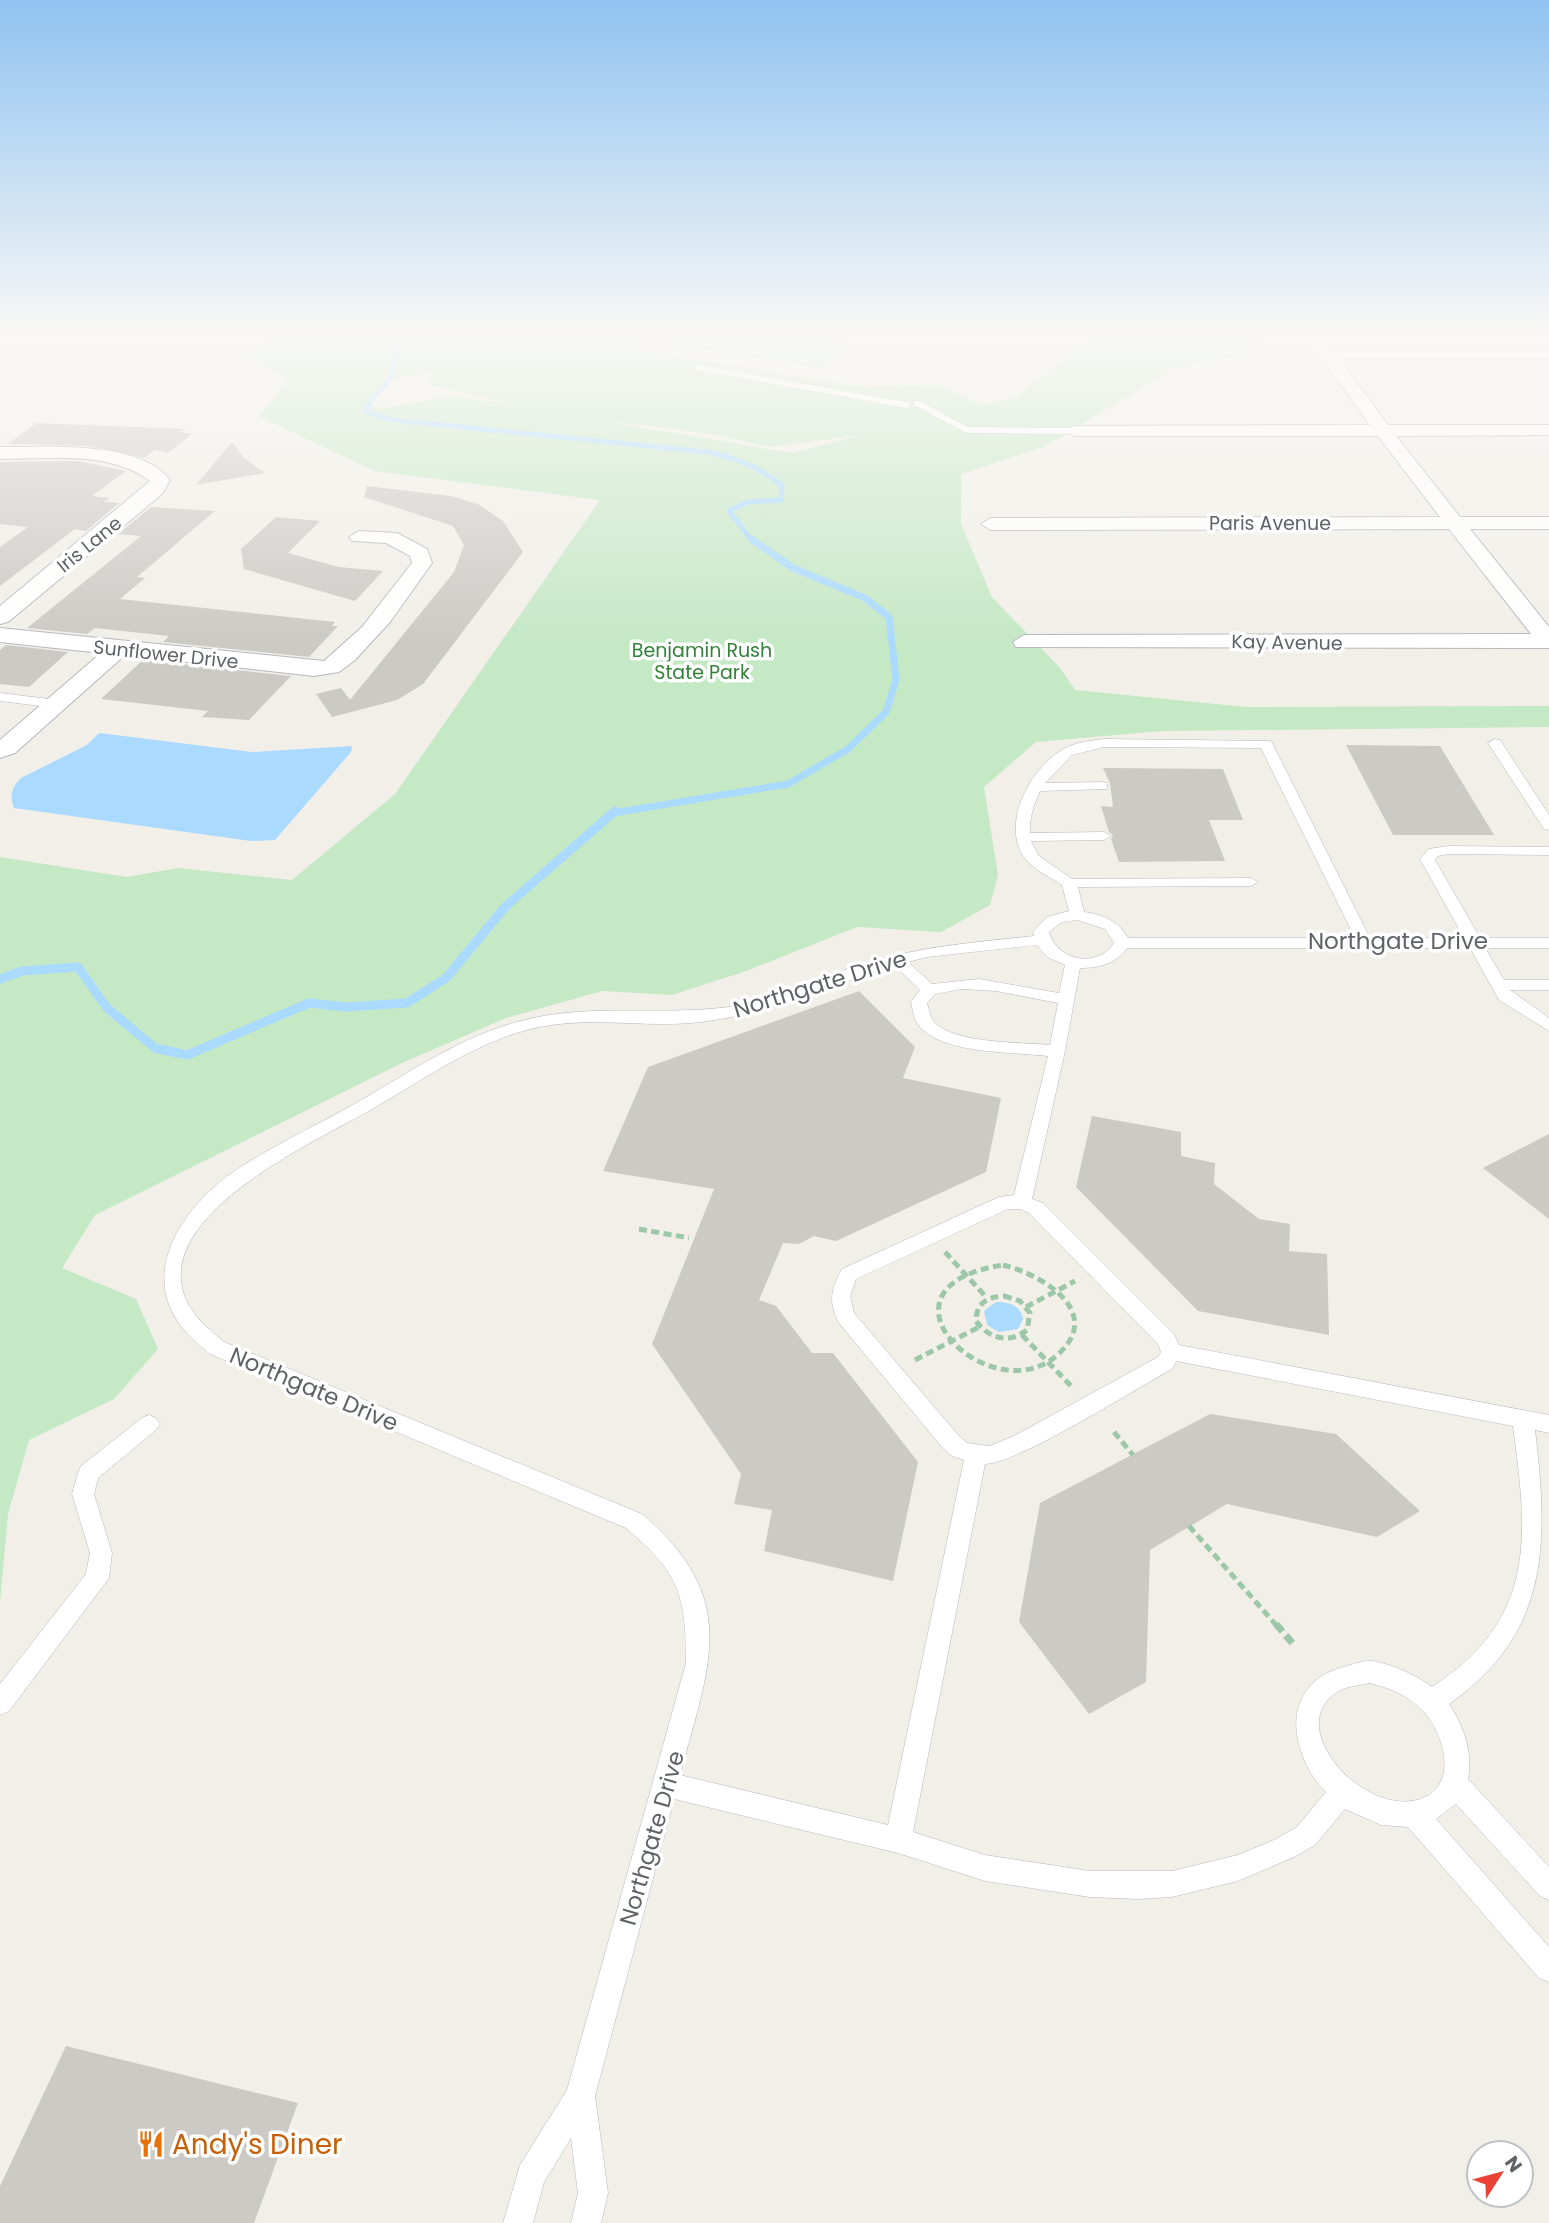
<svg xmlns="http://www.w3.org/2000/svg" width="1549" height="2223" font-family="Poppins,sans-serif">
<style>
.green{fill:#c5e8c5;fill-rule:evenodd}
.water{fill:#aadaff}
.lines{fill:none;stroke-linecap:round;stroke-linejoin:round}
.stream-far2{stroke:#aadaff;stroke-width:5}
.stream-far1{stroke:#aadaff;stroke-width:7}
.stream{stroke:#aadaff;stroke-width:9}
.building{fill:#cccac5}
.service-casing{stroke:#b5b8bc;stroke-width:1}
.minor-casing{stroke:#b5b8bc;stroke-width:2}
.path-far1{stroke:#9cc7a9;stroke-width:5;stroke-dasharray:8 4.5;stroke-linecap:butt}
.path{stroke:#9cc7a9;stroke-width:7;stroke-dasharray:10 5;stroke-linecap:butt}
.service{fill:#fff;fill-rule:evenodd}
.minor{fill:#fff;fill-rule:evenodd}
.labels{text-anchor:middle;stroke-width:7;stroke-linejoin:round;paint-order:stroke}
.far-street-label{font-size:19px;fill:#5f6368;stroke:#fff}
.far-park-label{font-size:19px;fill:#348238;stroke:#fff}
.street-label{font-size:23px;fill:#5f6368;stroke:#fff}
.near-food-label{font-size:28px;fill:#c56008;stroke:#fff;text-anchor:start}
</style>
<rect width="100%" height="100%" fill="#f1efe8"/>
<path class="green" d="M278,331h554l17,10 -24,27 -168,-25 -50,1 255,43 74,-2 47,20 34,-8 76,-62 11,-4h169l-27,23 -73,15 -129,78 -83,27v50l31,73 68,71 15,22 171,17 303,-1v21l-387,4 -126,11 -52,45 14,88 -8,30 -49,27 -84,-5 -111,44 -74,24 -70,-4 -96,27 -104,45 -307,152 -33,53 74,31 22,50 -44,50 -85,41 -21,74 -8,88v-745l127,20 51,-9 114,12 103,-86 205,-294 -226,-29 -114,-54 27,-39 -45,-22 27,-22zM433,372l-8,12 99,23 -70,-11 -70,12 -13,-2 16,-26zM580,417l138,18 51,12 92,-12 -69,18z"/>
<path class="water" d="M99,733l153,19 100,-6 -1,6 -76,88 -24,1 -237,-33c-5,-13 -2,-21 7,-30l66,-33z
M996,1302c12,0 25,3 27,17l-5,10 -19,3 -12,-7 -3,-14z"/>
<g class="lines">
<path class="stream-far2" d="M420,331l-26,20c3,40 -20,34 -28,61l27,8 315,32c28,6 52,15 74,34l-1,14 -34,2 -18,9 23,30"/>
<path class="stream-far1" d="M613,813l175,-29 60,-35 38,-37 10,-32 -7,-63 -24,-19 -72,-30 -42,-29"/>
<path class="stream" d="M0,979l22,-8 56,-4 29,41 48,40 32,7 122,-52 37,4 61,-4 39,-25 59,-71 110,-96"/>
</g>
<path class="building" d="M36,423l149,6 -4,3 11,2 -24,19 -13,-3 -11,8 -53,-12 -83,-2z
M232,442l12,16 21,15 -69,12z
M78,461l48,10 -34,25 18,2 -6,4 15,1 -33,28 -11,-2 -75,57v-39l28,-20 -28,-3v-62z
M367,486l84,10 27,8 25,17 20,31 -100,132 -26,16 -65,17 -16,-23 25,-6 9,12 104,-128 10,-27 -11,-19 -89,-29z
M151,507l64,4 -78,66 8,1 -25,21 215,23 -3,4h6l-29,31 -146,-15 6,-6 -74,-8 -8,6 -60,-6 114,-92 -23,-2z
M276,517l44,4 -32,32 51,14 44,4 -28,30 -111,-32 -3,-20z
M6,645l62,7 -39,35 -29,-3v-34z
M143,660l148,16 -42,44 -47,-3 6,-6 -107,-12z
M1346,745l94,1 54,89h-101z
M1103,768l120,1 20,51h-34l16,41 -106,1 -8,-23 2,-4 -4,-3 -8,-26 12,1 -3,-24z
M859,991l56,56 -12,31 98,20 -15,74 -150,69 -22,-5 -15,8 -16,-1 -24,57 17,6 36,47h21l85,109 -25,119 -129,-30 8,-41 -38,-6 7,-30 -89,-130 62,-155 -111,-18 45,-104z
M1092,1116l89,16v24l34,7 -1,21 45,35 31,5 -1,27 38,3 2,81 -131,-24 -122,-124z
M1549,1134v85l-66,-51z
M1210,1414l126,20 84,77 -43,26 -150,-33 -77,46 -4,132 -57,32 -70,-92 21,-119z
M66,2046l232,57 -44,120h-254v-37z"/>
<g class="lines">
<defs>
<path id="service" d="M698,365l209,37 5,3 -5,3 -212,-38z
M914,401h6l48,26 106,1 5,3 -5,3 -108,-1 -52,-28z
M0,693l57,7 6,4 -6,4 -57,-7z
M1104,739l167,2 99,197h94l-44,-79 9,-10 19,-3 101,1v8l-101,-1 -10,2 -3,4 45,78h69v10h-64l19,32h45v10h-39l39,28v13l-50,-31 -29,-52h-343c-11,16 -28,20 -47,20l-15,83 -33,148 11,4 131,131 5,11 370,70v18l-14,-3c14,115 14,204 -86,274 15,22 24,49 19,75l81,88v33l-9,-4 -84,-92 -20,15 113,128v35l-10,-4 -131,-151 -27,-2 -36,-16 -30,36 -21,12 -56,24 -66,16 -33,2 -49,-2 -105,-16 -87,-28 -224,-54 -79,297 13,97 -7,30h-30l7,-30 -7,-55 -27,44 -11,41h-30l17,-58 47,-75 119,-427c0,-69 -7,-90 -60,-135l-416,-174c-8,-7 -17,-14 -24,-22 -51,-57 -3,-126 50,-162 35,-23 75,-42 113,-63 54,-30 108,-69 168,-85 73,-21 150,-4 225,-17 45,-7 84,-31 127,-43 55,-16 109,-20 165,-26l-1,-4 14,-15 22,-6 -7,-26c-13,-9 -30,-16 -39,-29 -21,-34 7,-87 39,-106 13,-8 28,-9 42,-11zM1104,747l157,1 94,190h-227c-10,-18 -25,-23 -44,-26l-6,-25 173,-1 7,-4 -7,-4 -179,1 -33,-23 -8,-15 73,-1 7,-4 -7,-4 -74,1c-1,-15 4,-29 10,-42l67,-2v-6l-5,-1 -57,1 27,-28zM1077,920l28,9 9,14c-17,26 -57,18 -65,-11l13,-10zM1037,945l10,12 18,8 -6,28 -80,-14 -47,5 -24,-22 19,-5zM894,965l26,25 -9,12c2,11 4,22 13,29 28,23 89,21 124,25l-34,139 -15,2 -157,72c-11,20 -14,33 -3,54l103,124 10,9 12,4 -76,365 -208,-50c29,-110 62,-176 -38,-261l-418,-172c-13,-11 -27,-22 -36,-38 -44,-85 124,-161 179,-192 51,-29 103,-67 160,-82 60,-16 115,-1 174,-8 35,-5 69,-12 103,-24 30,-10 59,-25 90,-33zM962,989l34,2 62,12 -8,42c-30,-3 -93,-1 -115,-22 -5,-5 -6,-14 -8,-20l8,-9zM1008,1209h12l9,4 129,131 3,8 -3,5 -142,78 -26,11 -23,-3 -9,-8 -104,-122 -4,-17 6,-17zM1176,1361l337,65c15,111 24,193 -81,261 -16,-12 -38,-22 -59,-26 -8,-1 -18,3 -26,5 -37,8 -57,37 -49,74 4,19 14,39 28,52l-29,35 -21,12 -38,16 -66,16h-82l-105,-16 -72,-23 72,-368c32,0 152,-76 187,-95zM1370,1683c19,5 38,12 52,27 22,22 38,76 -2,89 -56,19 -140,-74 -81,-108 8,-5 22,-6 31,-8z
M1495,739l5,1 49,75v15l-5,-1 -56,-86z
M149,1415l7,3 4,6 -4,6 -58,48 -4,16 18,59 -3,25 -100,133 -9,4v-31l86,-110 4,-21 -18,-59 6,-21 3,-7 61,-48z"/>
<path id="minor" d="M1302,331h16l14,18h217v10h-210l49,66h161v10l-153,1 64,81h89v12h-79l79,98v21l-533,-1 -3,-5 11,-7 507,-1 -82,-105 -458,1 -10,-6 10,-6 449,-1 -62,-81h-304l-9,-5 9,-5 296,-1z
M0,447c45,1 139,-8 170,33l-8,14 -154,128 -8,2v-18l150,-125c-41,-31 -101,-22 -150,-22z
M359,531l38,2 30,16 5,14 -42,59 -35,38 -16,12 -25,4 -189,-21 -110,98 -15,5v-18l101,-87 -101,-11v-14l324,33 38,-34 50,-64 -2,-7 -24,-13 -34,-2 -3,-4z"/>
</defs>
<use href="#service" class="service-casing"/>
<use href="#minor" class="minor-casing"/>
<path class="path-far1" d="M639,1229l50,9
M945,1252l42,46
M1003,1265c41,10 104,49 52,92 -67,54 -194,-70 -52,-92z
M1004,1296l16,5 10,12 -3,17c-18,14 -38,9 -51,-9 0,-18 11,-24 28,-25z
M1026,1307l49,-26
M1022,1335l49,51
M915,1360l64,-33
M1114,1432l19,23
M1189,1526l88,100"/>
<path class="path" d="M1276,1624l18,21"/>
<use href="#service" class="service"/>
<use href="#minor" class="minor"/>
</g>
<linearGradient id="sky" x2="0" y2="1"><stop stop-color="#8fc3f1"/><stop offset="0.52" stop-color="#f9f8f5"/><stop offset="1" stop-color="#f9f8f5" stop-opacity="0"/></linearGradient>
<rect width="1549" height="642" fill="url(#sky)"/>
<defs>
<symbol id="restaurant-bare" viewBox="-9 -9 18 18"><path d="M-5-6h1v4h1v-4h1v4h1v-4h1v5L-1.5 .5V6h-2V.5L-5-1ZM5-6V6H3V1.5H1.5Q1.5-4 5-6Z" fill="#e8710a" stroke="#fff" stroke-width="2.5" paint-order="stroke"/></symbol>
</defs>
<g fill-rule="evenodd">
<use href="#restaurant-bare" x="132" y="2125" width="38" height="38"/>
</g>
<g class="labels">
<g class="far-street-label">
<text x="1270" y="530">Paris Avenue</text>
<text transform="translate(89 544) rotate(-39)" y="7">Iris Lane</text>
<text transform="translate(1287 642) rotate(1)" y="7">Kay Avenue</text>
<text transform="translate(166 654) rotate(6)" y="7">Sunflower Drive</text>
</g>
<g class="far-park-label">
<text x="702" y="657">Benjamin Rush<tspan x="702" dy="22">State Park</tspan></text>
</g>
<g class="street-label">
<text x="1398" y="949">Northgate Drive</text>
<text transform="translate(820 984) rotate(-17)" y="8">Northgate Drive</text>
<text transform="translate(314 1389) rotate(23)" y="8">Northgate Drive</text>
<text transform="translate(652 1838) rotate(-74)" y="8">Northgate Drive</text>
</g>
<g class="near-food-label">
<text x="172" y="2154">Andy's Diner</text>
</g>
</g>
<g transform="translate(1500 2174) rotate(54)"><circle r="33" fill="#ffffff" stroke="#bfc1c3" stroke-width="2"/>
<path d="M0-5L12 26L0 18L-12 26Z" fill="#ea4335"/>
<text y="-10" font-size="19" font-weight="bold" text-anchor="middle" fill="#5f6368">N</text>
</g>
</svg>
